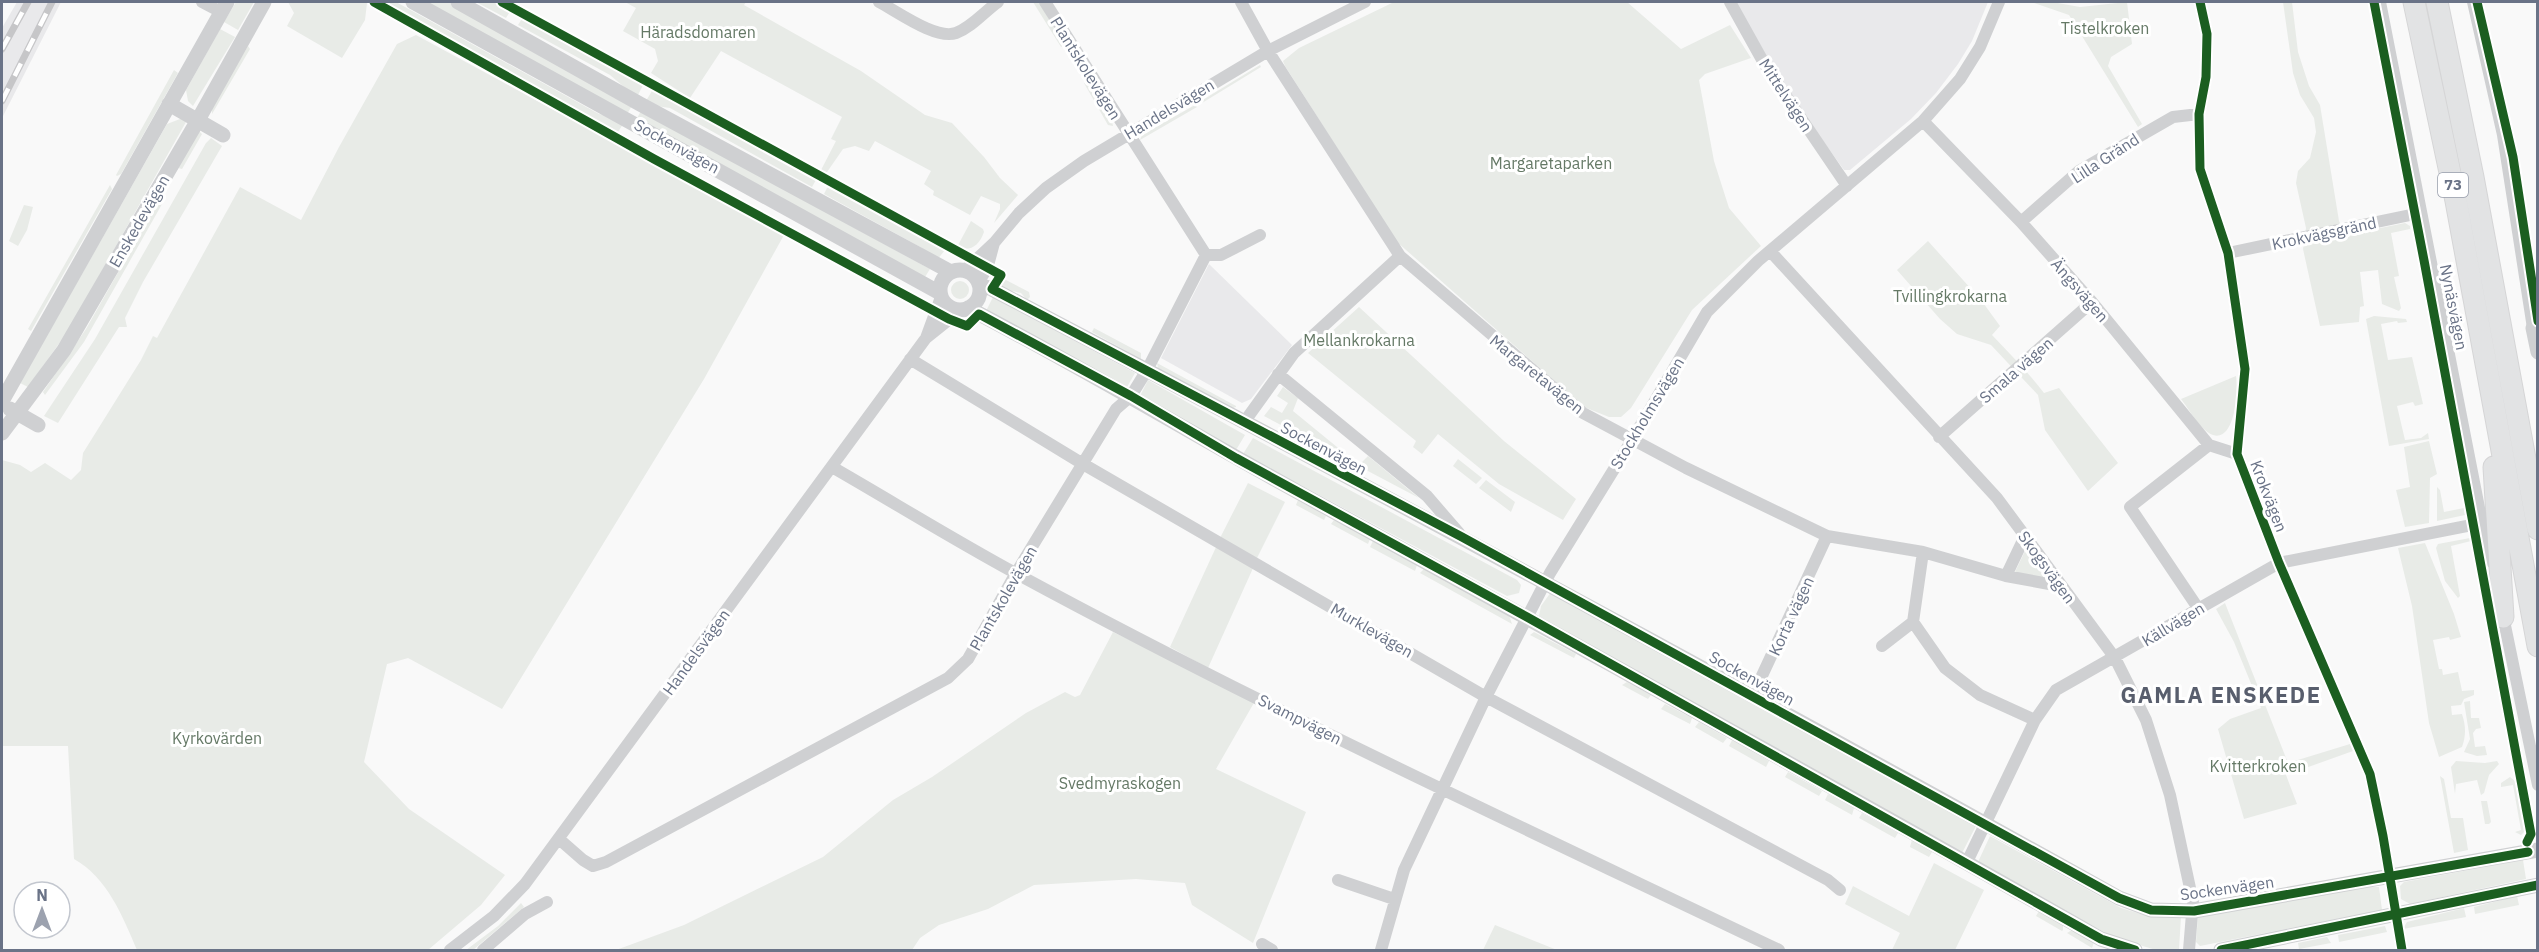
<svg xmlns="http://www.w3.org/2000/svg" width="2539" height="952" font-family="'IBM Plex Sans',sans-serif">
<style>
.built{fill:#e9e9eb}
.green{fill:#e8ebe7}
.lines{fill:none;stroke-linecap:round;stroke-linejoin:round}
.trunk-casing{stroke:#d5d5d6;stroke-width:23}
.minor{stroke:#cfd0d2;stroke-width:12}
.tertiary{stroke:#cfd0d2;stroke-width:15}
.trunk{stroke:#e2e3e4;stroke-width:21}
.rail-casing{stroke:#c6c6c8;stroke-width:7}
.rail{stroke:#fff;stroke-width:4.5;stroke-dasharray:14;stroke-linecap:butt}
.cycleway-casing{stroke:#fff;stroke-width:13}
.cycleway{stroke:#1b5e20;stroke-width:9}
.labels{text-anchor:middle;stroke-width:6;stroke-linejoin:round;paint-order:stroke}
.shield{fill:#fff;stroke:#979dab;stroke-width:1.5}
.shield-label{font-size:15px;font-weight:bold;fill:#6a7387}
.park-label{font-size:16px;fill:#657966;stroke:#fff}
.street-label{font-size:16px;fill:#6a7387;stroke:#fff}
.district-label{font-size:22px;font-weight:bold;letter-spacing:1.5px;fill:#585e6d;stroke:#fff}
</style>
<rect width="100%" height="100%" fill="#f9f9f9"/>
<path class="built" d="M17,2h44l-59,116v-90z
M1736,2h252l-16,39 -14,23 -22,29 -25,26 -61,51h-6l-38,-53 -52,-80z
M1209,264l83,81 -41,54 -9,4 -81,-45z"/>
<path class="green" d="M236,2h18l-16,28 -14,-8z
M288,2h78l1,1 -2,17 -23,38 -55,-32 7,-13z
M379,2h17l203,112 18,3 8,4 -7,11z
M423,2h25l185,102 -6,10z
M476,2h20l15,8 -5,8z
M625,2h121l-2,3 117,66 64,44 27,8 32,34 16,21 18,17 -24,28 6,-14v-5l-19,-8 -11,19 -37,-20 1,-4 -10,-7 7,-13 -56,-30 -6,10 -14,-5 -12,3 -18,26 -5,-3 16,-31 -5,-2 11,-22 -121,-66 -31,47 -39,-25 7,-12 -3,-12 -32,-18 13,-23z
M1033,2h6l25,43 -3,2z
M1394,2h233l54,47 49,-24 21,33 -46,16 -6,6 15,81 15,47 32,38 -69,64 -61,98 -10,9h-12l-25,-10 -187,-165 -112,-176 -2,-5 16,-13z
M2031,2h21l28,5 47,-5 5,42 -21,13 -3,9 34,58 -4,3 -69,-112z
M2283,2h9l6,50 11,34 11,19 19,116 7,14 59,-12 5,3v3l-19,4 8,43 -5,1 7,31 -2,3 -17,-7 -4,-34 -18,2 4,34 -4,1 -1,15 -39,4 -17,-77 3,-21 -10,-45 2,-12 12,-13 6,-26 -2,-14 -14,-23 -7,-22z
M523,17l121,66 -6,12 -8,-3 -20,-17 -92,-50z
M220,29l15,8 -42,69 -5,-5 -2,-11z
M416,35l368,200 -80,144 -202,330 -94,-51 -21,6 -23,98 45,47 96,66 -24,30 -53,45h-291c-14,-33 -30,-73 -63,-91l-6,-113h-66v-286l18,5 11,7 14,-9 26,17 10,-10 2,-17 58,-93 12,-24 4,2 83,-151 61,33 38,-73 58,-103z
M248,46l2,3 -38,65v-8z
M1260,65l1,2 -59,36 -1,-2z
M174,70l4,3 -57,101 -4,2 -1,-1z
M1087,81l25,41 1,4 -5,-1 -24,-42z
M653,89l164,89 -5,9 -142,-79 -14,-2 -10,-5z
M1195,105l2,2 -57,33 2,-5z
M641,111l289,158 -5,8 -289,-157z
M180,119h4l2,3 -118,209 -40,56 -8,-4 147,-259z
M199,131l3,3 -20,35 -4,-1z
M211,138l11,8 -79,136 -18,36 2,9h-8l-61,96 -14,-7 51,-77 111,-196z
M110,185l2,4 -81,142 -3,-2z
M828,186l117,64 -8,10 -15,-12 -98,-54z
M162,195l4,2 -82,145 -39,53 -2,-3 43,-63z
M24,205l9,2 -6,23 -9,16 -9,-5z
M971,221l12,8 1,3c-5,14 -14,20 -27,15z
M1928,241l53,59 19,26 -8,9c18,19 36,37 52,58l15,-5 59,75 -30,28 -43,-61 -7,-35 -47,-50 -34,-11 -17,-15 -43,-49z
M1004,279l25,13 1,5 -3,3 -6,-7 -23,-5z
M951 290a9 9 0 1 1 18 0a9 9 0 1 1-18 0Z
M993,297l142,76 -8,14 -141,-76z
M1359,307l145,134 72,58 -13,21 -64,-36 -61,-50 -16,20 -9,-7 3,-6 -108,-88z
M2374,316l32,3 1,3 -9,1 -1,-2 -16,3 7,36 24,-3 11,47 -8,2 -2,-4 -16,4 8,34 16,-2 7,-5 1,6 -40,7 -23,-127z
M1094,328l47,25v6l-49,-27z
M1157,363l79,43v1l-3,1 -75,-40z
M2236,376c2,13 0,66 -23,59 -13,-5 -24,-26 -32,-36z
M1148,380l97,55 -9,15 -96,-54z
M1283,387l15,11 -5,13 66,54 9,-9 51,42 -155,-82 7,-9 11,6 6,-10 -11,-7z
M1253,438l264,142 4,5 -2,8 -12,3 -264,-142z
M2429,441l8,33 -7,4 -1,45 -24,4 -9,-37 14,-3 -6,-40z
M1458,459l24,19 -6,6 -23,-18z
M1486,480l29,22 -4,10 -32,-24z
M1248,483l37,19 -28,56 -37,-20z
M2437,487l3,3 4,22 20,-4 1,7 -28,6z
M1298,500l28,16 -2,4 -28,-15z
M1334,520l36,19 -2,5 -37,-20z
M2470,538l1,3 -20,5 9,50 -2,2 -13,-17 -9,-33 2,-4z
M1373,541l44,24 -2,6 -45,-24z
M2425,543l29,71 7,23 -11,3 -1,-3 -16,3 6,29h3l1,6 15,-3 4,19 12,-1v5l-10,4 -3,6 -10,1 1,9 10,-1c4,12 4,22 0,33l-23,10 -10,-34 -17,-117 -14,-58z
M1217,545l37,21 -46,102 -38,-21z
M2028,550l17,23 -1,5 -29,-6 10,-21z
M1424,569l85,46 3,9 -92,-51z
M1551,592l425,234 -14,27 -423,-237 2,-10z
M2225,603l63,160 62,-19 3,7 -67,24 11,29 -53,15 -26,-90 12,-10 31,-11 -27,-66 -18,-33z
M1113,632l142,69 -39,68 90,43 -53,131 -61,-38 -7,-22 -49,-4 -102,6 -46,24 -49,16 -19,13 -8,12h-296l68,-25 139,-68 70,-57 39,-23 94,-64 39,-21 10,5 5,-2z
M1534,632l42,22 -2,4 -44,-23z
M1627,682l24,13 -3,4 -26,-14z
M2470,701l1,17h8l2,10 -5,1 -3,4 2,14 10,-1 2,9 -10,1 -13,-4 6,-13 -6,-37z
M1665,704l27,14 -2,6 -29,-15z
M1699,722l28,16 -4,5 -28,-16z
M1732,740l37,21 -3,6 -37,-21z
M2456,761l29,2 12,-2 2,3 -10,11 -5,18 -3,2 -4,-15 -21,4 -1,10 -4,-27z
M1788,772l34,19 -3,5 -34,-19z
M2440,776l4,3 7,39h12l5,32 -14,3z
M2510,777l6,5 9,49 -4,4 -6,-3 6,-2 -8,-45 -12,2v-4z
M1828,794l26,14 -2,7 -27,-15z
M2481,801h6l4,21 -2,2h-4z
M1862,813l36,20 -3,5 -36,-20z
M1990,836l131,72 30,9h30l-2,32 -23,1 -43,-13 -135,-75z
M1912,840l20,12 -3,5 -19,-10z
M2523,860l3,19 -116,25 -9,-5 -1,-13 4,-4z
M1934,863l50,27 -29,60h-63l8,-17 -55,-29 8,-18 56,30z
M2360,887h19l3,23 -182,36 -4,-4 2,-26z
M2517,896l2,9 -44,9 -1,-7z
M521,903l3,4 -51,43h-7l32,-24z
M2464,908l2,9 -63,12 4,-7z
M2039,911l24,14v5l-1,1 -26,-15z
M1495,925l62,25h-74z
M2385,926l2,6 -48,10 -1,-7z
M2072,930l22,12 -2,6 -25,-15z
M2327,937l4,6 -32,6 -1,-6z"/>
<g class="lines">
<defs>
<path id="trunk" d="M2414,2l42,199 82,445
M2437,2l36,175 65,352
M2494,467l9,150"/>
</defs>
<use href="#trunk" class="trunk-casing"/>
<path class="minor" d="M202,2l19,10
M879,2c19,10 57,38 77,31 16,-6 29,-22 42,-31
M1241,2l27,49 132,205 183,157 103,55 141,68 96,16 83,24 54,10
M1730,2l35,63 82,121
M2200,2l7,32 -1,43 -7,37 1,55 28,84 17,116 -8,85 42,109 91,211 13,62 19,114
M2380,2l102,521 10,39
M2473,2l30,133 30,193 5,-1
M1923,121l98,101 71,80 117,143 28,9
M2021,222l58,-51 94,-54 26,-3
M1770,251l227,247 118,160 31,62 24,75 23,107 -4,48
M2228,253l192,-40
M1206,255h15l39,-20
M965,270l29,-27 25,-30 27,-25 38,-27 184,-110 97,-49
M978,282l9,-13 7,-26
M926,338l15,-41
M910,359l173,105 403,233 342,183 12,10
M1278,374l149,122 32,37
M1245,421l49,-68 106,-97
M1939,437l153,-135
M832,467c61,35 122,73 185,107 249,135 507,254 762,376
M1923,552l-10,70 32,46 35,27 55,25
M2006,576l19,-40
M2198,608l-68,-101 79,-62
M2502,611l36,174
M1882,646l31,-24
M1753,695l74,-159
M559,839l24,21 10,6 13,-4 342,-184 20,-19 48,-86 100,-164 15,-13 16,-26 59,-115 -161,-253
M1967,862l68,-142 21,-30 223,-127 203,-40
M1338,880l56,19
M1262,944l10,6
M450,950l44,-34 31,-32 401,-546 35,-28
M483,950l42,-36 22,-12
M1381,950l23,-80 82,-173 64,-124 82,-133 75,-128 51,-51 165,-140 37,-42 20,-32 19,-45"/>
<path class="tertiary" d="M413,2l527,291
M458,2l182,102 311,168
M169,104l54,31
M940 290a20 20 0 1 1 40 0a20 20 0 1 1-40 0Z
M980,285l12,4c379,198 754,401 1127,609l32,12 43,1 344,-61
M968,308c112,58 219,123 330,184 268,147 537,295 803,447l34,11
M2533,328l5,24
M2,401l225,-399
M10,409l28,16
M2,433l62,-83 134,-230 66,-118
M2221,950l317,-65"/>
<use href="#trunk" class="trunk"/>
<defs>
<path id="rail" d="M2,49l26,-47
M2,101l50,-99"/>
</defs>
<use href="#rail" class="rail-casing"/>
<use href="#rail" class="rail"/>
<defs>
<path id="cycleway" d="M374,2l280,157 295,160 18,7 12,-12 152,82 105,62 291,159 574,322 34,11
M502,2l499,273 -9,14 470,248 657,361 32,12 43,1 334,-59
M2200,2l7,32 -1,43 -7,37 1,55 28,84 17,116 -8,85 42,109 91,211 13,62 19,114
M2374,2c54,277 107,554 157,832l-4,8
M2477,2l36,155 25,164
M2221,950l317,-65"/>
</defs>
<use href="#cycleway" class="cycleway-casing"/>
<use href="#cycleway" class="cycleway"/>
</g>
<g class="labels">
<rect class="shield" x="2438" y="173" width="30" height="24" rx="4.5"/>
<g class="shield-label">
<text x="2453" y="190">73</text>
</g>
<g class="park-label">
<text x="2105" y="34">Tistelkroken</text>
<text x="698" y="38">Häradsdomaren</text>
<text x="1551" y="169">Margaretaparken</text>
<text x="1950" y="302">Tvillingkrokarna</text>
<text x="1359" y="346">Mellankrokarna</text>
<text x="217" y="744">Kyrkovärden</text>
<text x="2258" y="772">Kvitterkroken</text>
<text x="1120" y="789">Svedmyraskogen</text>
</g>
<g class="street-label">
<text transform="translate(1086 68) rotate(58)" y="6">Plantskolevägen</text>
<text transform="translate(1786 95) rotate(57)" y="6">Mittelvägen</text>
<text transform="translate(1169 109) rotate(-31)" y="6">Handelsvägen</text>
<text transform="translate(677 146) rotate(29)" y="6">Sockenvägen</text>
<text transform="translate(2105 158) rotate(-33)" y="6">Lilla Gränd</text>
<text transform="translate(139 221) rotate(-60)" y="6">Enskedevägen</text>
<text transform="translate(2324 233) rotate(-12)" y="6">Krokvägsgränd</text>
<text transform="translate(2080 290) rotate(49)" y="6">Ängsvägen</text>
<text transform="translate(2454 307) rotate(79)" y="6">Nynäsvägen</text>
<text transform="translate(2016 370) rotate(-41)" y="6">Smala vägen</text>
<text transform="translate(1537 374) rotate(39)" y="6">Margaretavägen</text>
<text transform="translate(1647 413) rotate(-59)" y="6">Stockholmsvägen</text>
<text transform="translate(1324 448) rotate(28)" y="6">Sockenvägen</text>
<text transform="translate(2269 496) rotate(69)" y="6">Krokvägen</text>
<text transform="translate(2047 567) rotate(54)" y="6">Skogsvägen</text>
<text transform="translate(1003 598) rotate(-60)" y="6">Plantskolevägen</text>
<text transform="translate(1791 616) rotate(-65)" y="6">Korta vägen</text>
<text transform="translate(2173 624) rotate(-31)" y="6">Källvägen</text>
<text transform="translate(1372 630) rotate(30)" y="6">Murklevägen</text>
<text transform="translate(696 652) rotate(-54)" y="6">Handelsvägen</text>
<text transform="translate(1752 678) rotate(29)" y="6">Sockenvägen</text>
<text transform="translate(1300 719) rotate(27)" y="6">Svampvägen</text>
<text transform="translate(2227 888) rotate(-8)" y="6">Sockenvägen</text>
</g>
<g class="district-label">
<text x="2221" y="703">GAMLA ENSKEDE</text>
</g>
</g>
<rect width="2539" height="952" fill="none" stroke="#6a7387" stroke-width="6"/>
<g transform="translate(42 910)"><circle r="28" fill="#ffffff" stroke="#c3c7cf" stroke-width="1.5"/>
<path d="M0-4.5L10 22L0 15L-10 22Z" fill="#9ca2af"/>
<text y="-9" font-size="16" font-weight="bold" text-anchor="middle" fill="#6a7387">N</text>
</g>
</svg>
